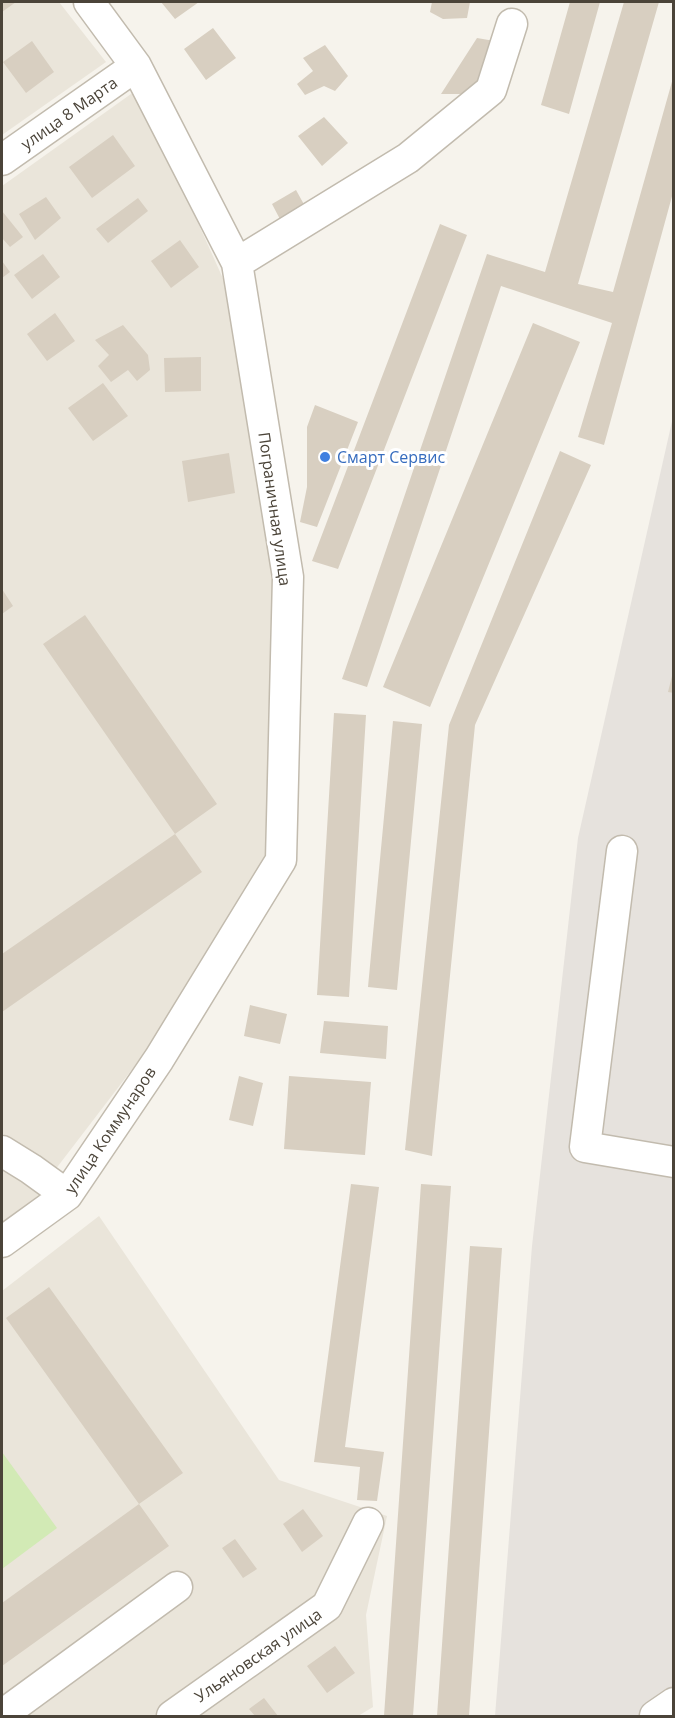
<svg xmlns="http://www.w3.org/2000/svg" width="675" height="1718" font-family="'Open Sans',sans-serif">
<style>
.residential{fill:#eae5da}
.industrial{fill:#e6e2dd}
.green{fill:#d2eab5}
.building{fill:#d8cfc1}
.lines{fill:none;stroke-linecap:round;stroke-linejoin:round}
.minor-casing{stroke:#c2bbae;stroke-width:33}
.minor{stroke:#fff;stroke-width:30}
.shop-dot{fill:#3f7fe0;stroke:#fff;stroke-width:2}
.labels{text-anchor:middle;stroke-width:6;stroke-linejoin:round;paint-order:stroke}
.street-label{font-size:16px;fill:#4b4439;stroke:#fff}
.shop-label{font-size:16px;fill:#366cbe;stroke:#fff;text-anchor:start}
</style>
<rect width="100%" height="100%" fill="#f6f3ec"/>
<path class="residential" d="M2,2h57l47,60 -104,73z
M138,89l91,203 50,267v287l-41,85 -183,239 -53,-37v-947z
M2,1161l18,8 24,31 -42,31z
M99,1216l180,264 108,36 -21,99 7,92 -15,9h-356v-425z"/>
<path class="industrial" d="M673,417v1299h-178l37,-470 46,-408z"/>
<path class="green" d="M2,1452l55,76 -55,41z"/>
<path class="building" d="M2,2h14l-14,10z
M161,2h38l-24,17z
M432,2h38l-3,16 -24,1 -13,-7z
M570,2h30l-31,112 -28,-9z
M624,2h35l-81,282 35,8 60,-214 1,111 -70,256 -26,-8 34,-114 -111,-37 -134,401 -25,-8 145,-425 58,18z
M213,28l23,30 -30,22 -22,-31z
M477,38l29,5 -34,51h-31z
M32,41l22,31 -28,21 -23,-31z
M325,45l23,31 -13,15 -11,-5 -19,9 -8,-11 16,-13 -10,-13z
M324,117l24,26 -26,23 -24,-30z
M113,135l22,31 -43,32 -23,-31z
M296,190l10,18 -24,15 -10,-19z
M46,197l15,21 -26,22 -16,-26z
M138,198l10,13 -40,32 -12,-14z
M2,211l21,26 -13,10 -8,-9z
M440,224l27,11 -129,334 -26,-8z
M180,240l19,27 -28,21 -20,-27z
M43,254l17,23 -28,22 -18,-24z
M2,261l8,11 -8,6z
M55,313l20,28 -28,20 -20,-27z
M533,323l47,19 -150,365 -47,-20z
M123,325l25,30 2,15 -13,11 -9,-11 -17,12 -13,-16 11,-11 -14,-15z
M201,357v34l-36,1 -1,-34z
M103,383l25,33 -35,25 -25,-33z
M315,405l43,17 -41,105 -17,-5 7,-35v-60z
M560,451l31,14 -116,260 -43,431 -27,-6 44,-425z
M229,453l6,40 -47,9 -6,-41z
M2,589l11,17 -11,8z
M85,615l132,189 -42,30 -132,-190z
M673,672h1v21l-6,-1z
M334,713l32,2 -17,282 -32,-2z
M393,721l29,3 -25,266 -29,-3z
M175,834l27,38 -200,140v-58z
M250,1005l37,9 -7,30 -36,-8z
M324,1021l64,5 -2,33 -66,-6z
M239,1076l24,7 -10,43 -24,-6z
M289,1076l82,6 -6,73 -81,-6z
M351,1184l28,3 -34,260 39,5 -7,49 -20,-1 3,-33 -46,-5z
M421,1184l30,2 -38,530h-29z
M470,1246l32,2 -33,468h-32z
M49,1287l134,186 -44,31 -133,-186z
M139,1504l30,42 -167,120v-63z
M303,1509l20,27 -21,16 -19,-28z
M235,1539l22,30 -14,9 -21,-30z
M335,1646l20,27 -28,20 -20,-27z
M264,1698l14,18h-23l-6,-7z"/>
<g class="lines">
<defs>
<path id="minor" d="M2,160l134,-94
M237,263l171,-105 83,-68 21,-66
M622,851l-37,296 89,15
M2,1151l29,18 36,26
M2,1242l65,-47 92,-136 122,-199 7,-283 -51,-314 -101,-197 -47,-64
M2,1715l175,-128
M172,1716l155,-110 41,-83
M655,1716l19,-13"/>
</defs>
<use href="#minor" class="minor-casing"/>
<use href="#minor" class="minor"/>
</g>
<circle class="shop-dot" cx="325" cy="457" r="6"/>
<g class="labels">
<g class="street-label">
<text transform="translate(69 113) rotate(-35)" y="6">улица 8 Марта</text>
<text transform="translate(275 509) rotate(82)" y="6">Пограничная улица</text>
<text transform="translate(110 1130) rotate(-56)" y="6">улица Коммунаров</text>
<text transform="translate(258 1655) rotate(-35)" y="6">Ульяновская улица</text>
</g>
<g class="shop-label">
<text x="337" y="463">Смарт Сервис</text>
</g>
</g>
<rect width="675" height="1718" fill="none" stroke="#4b4439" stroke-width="6"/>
</svg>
